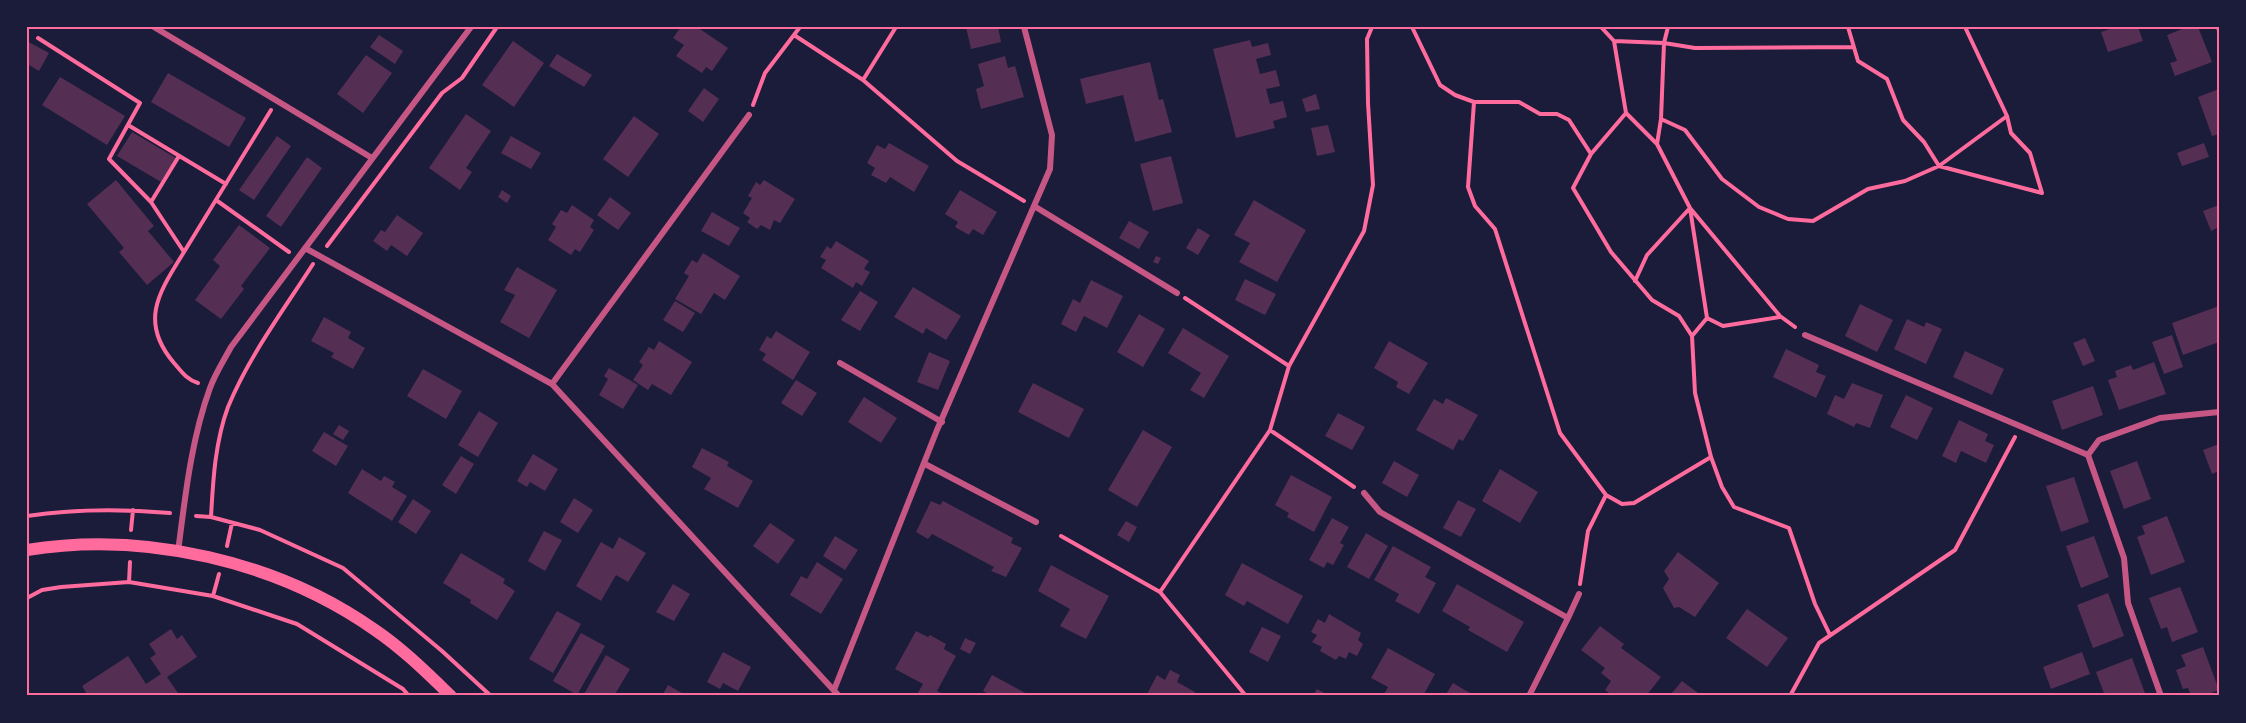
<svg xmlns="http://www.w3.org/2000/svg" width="2246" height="723" font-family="'Nunito Sans',sans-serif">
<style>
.building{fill:#542f53}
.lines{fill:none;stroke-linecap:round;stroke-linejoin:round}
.path{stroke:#ff6b9d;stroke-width:4}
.minor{stroke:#c65784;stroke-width:6}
.secondary{stroke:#ff6b9d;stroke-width:12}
.neatline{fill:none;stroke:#ff6b9d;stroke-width:2}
</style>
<rect width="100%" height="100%" fill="#1b1b3a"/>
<path class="building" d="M681,27h16l31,21 -16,23 -6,-4 -4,6 -26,-17 8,-11 -11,-7z
M966,27h32l3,15 -30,7z
M2116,27h22l5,14 -35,11 -7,-20z
M2187,27h11l14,35 -37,14 -5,-13 7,-2 -10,-26z
M379,35l24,16 -8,13 -25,-17z
M1250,40l2,7 16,-4 3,12 -15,4 4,15 16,-4 4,16 -14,3 4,15 13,-3 4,16 -14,4 2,7 -39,10 -23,-89z
M27,41l22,12 -10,18 -10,-6 -2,3z
M513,41l31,22 -30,44 -32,-22z
M557,54l35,21 -8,12 -35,-21z
M366,55l26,18 -29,40 -26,-19z
M1005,56l3,12 7,-2 9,31 -43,12 -5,-20 8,-3 -6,-22z
M1150,62l9,38 4,-1 9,33 -37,10 -12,-47 -37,9 -6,-25z
M168,73l78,45 -17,29 -78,-45z
M60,77l65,39 -18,29 -65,-40z
M704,88l15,11 -16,23 -15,-11z
M2219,89v45l-7,2 -14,-39z
M1316,94l4,15 -14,3 -4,-13z
M466,114l25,17 -25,37 6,4 -12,18 -31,-22z
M634,116l25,18 -31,43 -25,-18z
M1328,125l7,27 -18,4 -6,-28z
M132,132l44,26 -15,24 -44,-26z
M277,136l14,10 -37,54 -15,-10z
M511,136l30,17 -10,16 -30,-16z
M889,143l40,23 -15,26 -24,-15 -4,6 -15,-8 4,-7 -8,-5 10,-18 8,4z
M2204,143l5,14 -27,9 -5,-13z
M1171,156l12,47 -30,8 -13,-47z
M307,157l15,11 -41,59 -15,-11z
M116,180l38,46 -6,5 26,31 -27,23 -28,-33 5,-4 -37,-44z
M764,180l31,19 -15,24 -6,-3 -4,10 -9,-5 -4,4 -10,-7 3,-4 -7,-5 9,-15 -4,-2 8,-14 4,3z
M502,190l9,6 -4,7 -9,-6z
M960,190l37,22 -14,23 -10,-6 -4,6 -14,-8 3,-5 -13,-8z
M610,197l21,16 -13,17 -21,-15z
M1254,200l52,30 -29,52 -38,-20 11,-19 -16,-8z
M572,205l22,15 -4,7 4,3 -14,22 -5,-3 -4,6 -23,-15 8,-13 -4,-3 9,-14 6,3z
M2219,205v22l-8,4 -8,-20z
M712,212l28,16 -11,18 -28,-15z
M397,215l26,18 -16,23 -16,-11 -4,6 -14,-10 8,-11 4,2z
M1129,221l20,11 -10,17 -20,-11z
M239,225l31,23 -29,38 3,3 -23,30 -26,-19 25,-34 -7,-6z
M1198,228l12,7 -12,20 -12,-7z
M836,241l33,20 -5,8 6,3 -8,14 -6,-4 -3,6 -32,-20 5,-8 -6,-3 7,-11 4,3z
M703,253l37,23 -15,24 -11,-7 -13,21 -26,-15 14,-23 -5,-3 8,-13 5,3z
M1156,256l5,2 -3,6 -5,-2z
M517,267l40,23 -28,48 -29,-16 15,-27 -11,-5z
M1245,279l31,15 -11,21 -30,-15z
M1091,280l32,16 -16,32 -23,-12 -8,16 -15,-8 12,-25 7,4z
M913,287l48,29 -15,24 -20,-12 -3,6 -29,-17z
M860,291l18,11 -18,29 -19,-11z
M675,301l20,12 -12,19 -20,-12z
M1860,304l33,16 -16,32 -32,-16z
M2219,306v36l-36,13 -11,-32z
M1139,314l26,15 -22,38 -26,-15z
M324,317l27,15 -3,6 17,10 -12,21 -22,-12 3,-4 -23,-12z
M1907,319l17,8 2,-5 16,7 -16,35 -32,-15z
M1183,328l46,28 -25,42 -14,-8 11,-17 -33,-20z
M776,331l34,21 -17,28 -31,-20 4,-6 -7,-4 8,-14 4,3z
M2172,335l11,32 -19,7 -12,-32z
M2085,338l10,23 -12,5 -10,-23z
M659,341l33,21 -21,33 -19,-11 -4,6 -15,-10 10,-15 -4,-3 10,-15 5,3z
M1389,341l39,22 -19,31 -13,-7 2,-5 -24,-14z
M1786,349l33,16 -3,7 10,4 -10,22 -43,-21z
M1965,351l39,18 -12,26 -39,-18z
M929,352l21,9 -12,29 -21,-8z
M2154,362l12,32 -47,16 -11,-30 9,-3 -2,-6 16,-6 2,5z
M609,368l29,17 -15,24 -24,-14 9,-16 -4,-3z
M423,369l39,22 -16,28 -39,-23z
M796,380l21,13 -15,23 -21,-13z
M1033,383l51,26 -15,29 -51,-26z
M1852,383l31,12 -13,33 -14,-5 -2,4 -27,-13 8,-19 9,4z
M2093,386l10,29 -41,15 -10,-29z
M1906,395l27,13 -16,32 -27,-13z
M864,397l33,21 -16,25 -33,-21z
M1446,398l32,17 -15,26 -4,-2 -6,11 -37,-20 18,-31 9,5z
M479,411l19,12 -20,34 -20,-12z
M1338,413l27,14 -13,23 -27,-14z
M1959,420l29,14 -3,7 9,4 -8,18 -25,-12 -5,12 -14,-7z
M339,425l10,6 -6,9 -10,-6z
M1143,430l29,17 -35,60 -29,-17z
M324,432l24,14 -12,20 -24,-15z
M2219,444v27l-7,3 -9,-24z
M702,448l27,14 -2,4 26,15 -15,27 -34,-19 7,-11 -19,-11z
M533,454l25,15 -13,22 -15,-9 -3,5 -10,-6z
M461,456l13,8 -18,30 -14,-9z
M1394,461l25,14 -12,22 -25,-14z
M2137,461l14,38 -27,10 -14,-38z
M362,469l19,12 3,-5 11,6 -3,5 15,9 -15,25 -44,-28z
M1500,469l38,23 -18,31 -38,-22z
M1291,475l41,22 -18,35 -27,-15 2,-4 -14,-8z
M2074,477l15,45 -28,10 -15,-46z
M574,498l19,12 -15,23 -18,-11z
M413,499l18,12 -15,23 -18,-12z
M1458,500l18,9 -15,28 -18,-9z
M931,501l9,4 3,-4 70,37 -2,5 11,5 -16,29 -15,-6 3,-4 -62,-33 -4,5 -12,-7z
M2167,516l18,46 -34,13 -14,-38 8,-3 -3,-8z
M1332,518l17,9 -9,16 4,2 -11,20 -6,-3 -3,6 -15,-8z
M1126,521l11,6 -8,15 -12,-7z
M770,523l25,17 -17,24 -25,-18z
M544,531l18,9 -17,31 -17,-10z
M1366,533l22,13 -19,33 -22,-12z
M835,536l23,14 -13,20 -22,-14z
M2094,536l15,41 -28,11 -15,-42z
M619,537l27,16 -18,29 -12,-7 -15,26 -25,-15 25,-44 12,7z
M1393,546l38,21 -6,10 11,6 -17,31 -24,-13 4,-7 -25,-14z
M1678,552l41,31 -24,34 -16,-10 -5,1 -11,-20 6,-9 -5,-8z
M461,553l44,26 -2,4 12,8 -18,29 -27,-17 1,-3 -28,-17z
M817,562l26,17 -22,35 -31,-19 11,-19 6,3z
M1242,563l61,33 -15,28 -41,-23 -3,5 -19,-11z
M1051,565l58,31 -23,43 -26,-13 10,-17 -32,-18z
M673,584l17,10 -16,27 -18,-9z
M1457,584l67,38 -17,30 -39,-22 2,-3 -28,-16z
M2180,587l18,45 -26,10 -5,-15 -6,2 -12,-31z
M2108,593l16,43 -31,12 -16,-43z
M1747,609l41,29 -21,29 -41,-29z
M557,611l24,13 -28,49 -24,-14z
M1329,614l32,19 -3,7 5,4 -6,12 -8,-4 -3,7 -7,-3 -3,4 -16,-9 2,-4 -10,-5 5,-7 -6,-3 7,-13 7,4z
M1600,626l24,18 -3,4 40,29 -15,19h-33l-8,-6 6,-9 -10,-8 4,-5 -24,-18z
M1262,627l19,9 -13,26 -19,-10z
M171,629l6,10 5,-4 15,22 -30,20 13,19h-92l-6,-10 46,-30 18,28 15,-10 -11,-16 6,-4 -7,-10z
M916,631l12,6 2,-2 16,9 -2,5 12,7 -19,35 10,5h-31l7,-12 -28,-15z
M581,633l24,13 -28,49 -24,-14z
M965,638l11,5 -6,11 -10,-5z
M2203,647l16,43 -16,6h-12l-3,-8 -5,1 -7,-19 10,-4 -5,-11z
M1388,648l47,26 -12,22h-40l5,-9 -17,-9z
M723,652l28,15 -13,24 -15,-8 -3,6 -13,-7z
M2082,652l8,22 -39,15 -8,-22z
M606,655l24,14 -16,27h-31z
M2132,658l14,38h-41l-9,-24z
M1170,670l10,5 -3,7 18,10 -2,4h-47l11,-21 8,5z
M992,675l39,21h-38l-10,-5z
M1682,681l16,12 -2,3 -25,-2z
M1453,683l22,13h-30z
M668,685l19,11h-25z
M1317,689l13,7h-17z"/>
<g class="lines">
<path class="path" d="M1412,27l28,58 15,10 19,7h45l21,12h17l12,6 22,34 -18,34 38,64 41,48 27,16 13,20 3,57 16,64 11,30 12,20 55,21 26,76 15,31
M1601,27l13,14 12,72
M1668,27l-4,16 -3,76 -4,25 33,64 17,110 -15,18
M1848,27l10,34 29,18 16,41 21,22 15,24 103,27 -12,-40 -19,-20 -4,-17 -42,-89
M794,35l69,45 94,81 67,40
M38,38l102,65 -31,56 42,43 33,50c-24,39 -46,69 -10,111 7,8 13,17 24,20
M1614,41l50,2 31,5 159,-1
M863,80l33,-53
M1474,102l-6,85 7,19 20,23 65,204 46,62 16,9 12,-1 77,-46
M753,105l12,-32 35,-46
M1661,119l24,11 37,49 37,28 29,12 25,2 55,-32 37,-8 34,-15 68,-50
M128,125l98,59
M1591,154l35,-41 30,30
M216,200l73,52
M151,202l28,-46
M327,246l115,-153 20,-15 35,-51
M184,252l87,-142
M1635,281l12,-26 43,-47 90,108 15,11
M1185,298l104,68
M1707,318l16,8 57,-9
M1270,430l84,57
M27,516c48,-7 95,-7 143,-3
M196,516l15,1 49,13 83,38 99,83 49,45
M211,517c2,-36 4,-75 17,-110 21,-51 55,-96 85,-143
M131,530l2,-20
M1061,536l99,56 86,104
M227,546l5,-23
M129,582l1,-20
M1580,584l8,-53 18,-36
M1160,592l110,-162 19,-64 75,-135 9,-46 -5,-82 -1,-64 5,-12
M213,596l6,-22
M27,598l15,-8 19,-3 68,-5 84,14 84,28 106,65 6,7
M1790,696l29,-53 136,-93 60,-113"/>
<path class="minor" d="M154,27l218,131
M2219,27v1
M1034,206l143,87
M305,248l247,136 287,312
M1805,335l283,120
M840,363l102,59
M552,384l197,-269
M2088,455l36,103 4,45 33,93
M2088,455l11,-15 61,-22 59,-6
M925,464l111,58
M1364,493l16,19 188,106 -39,78
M178,552c7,-54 13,-112 32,-164 5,-14 14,-28 21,-41l240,-320
M1568,618l11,-24
M834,690l103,-260 113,-261 2,-34 -28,-108"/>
<path class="secondary" d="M27,550c118,-19 250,11 348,80 28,19 52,43 76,66"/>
</g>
<rect width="2246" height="723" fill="none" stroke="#1b1b3a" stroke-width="57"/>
<rect x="28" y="28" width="2190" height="666" class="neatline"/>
</svg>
